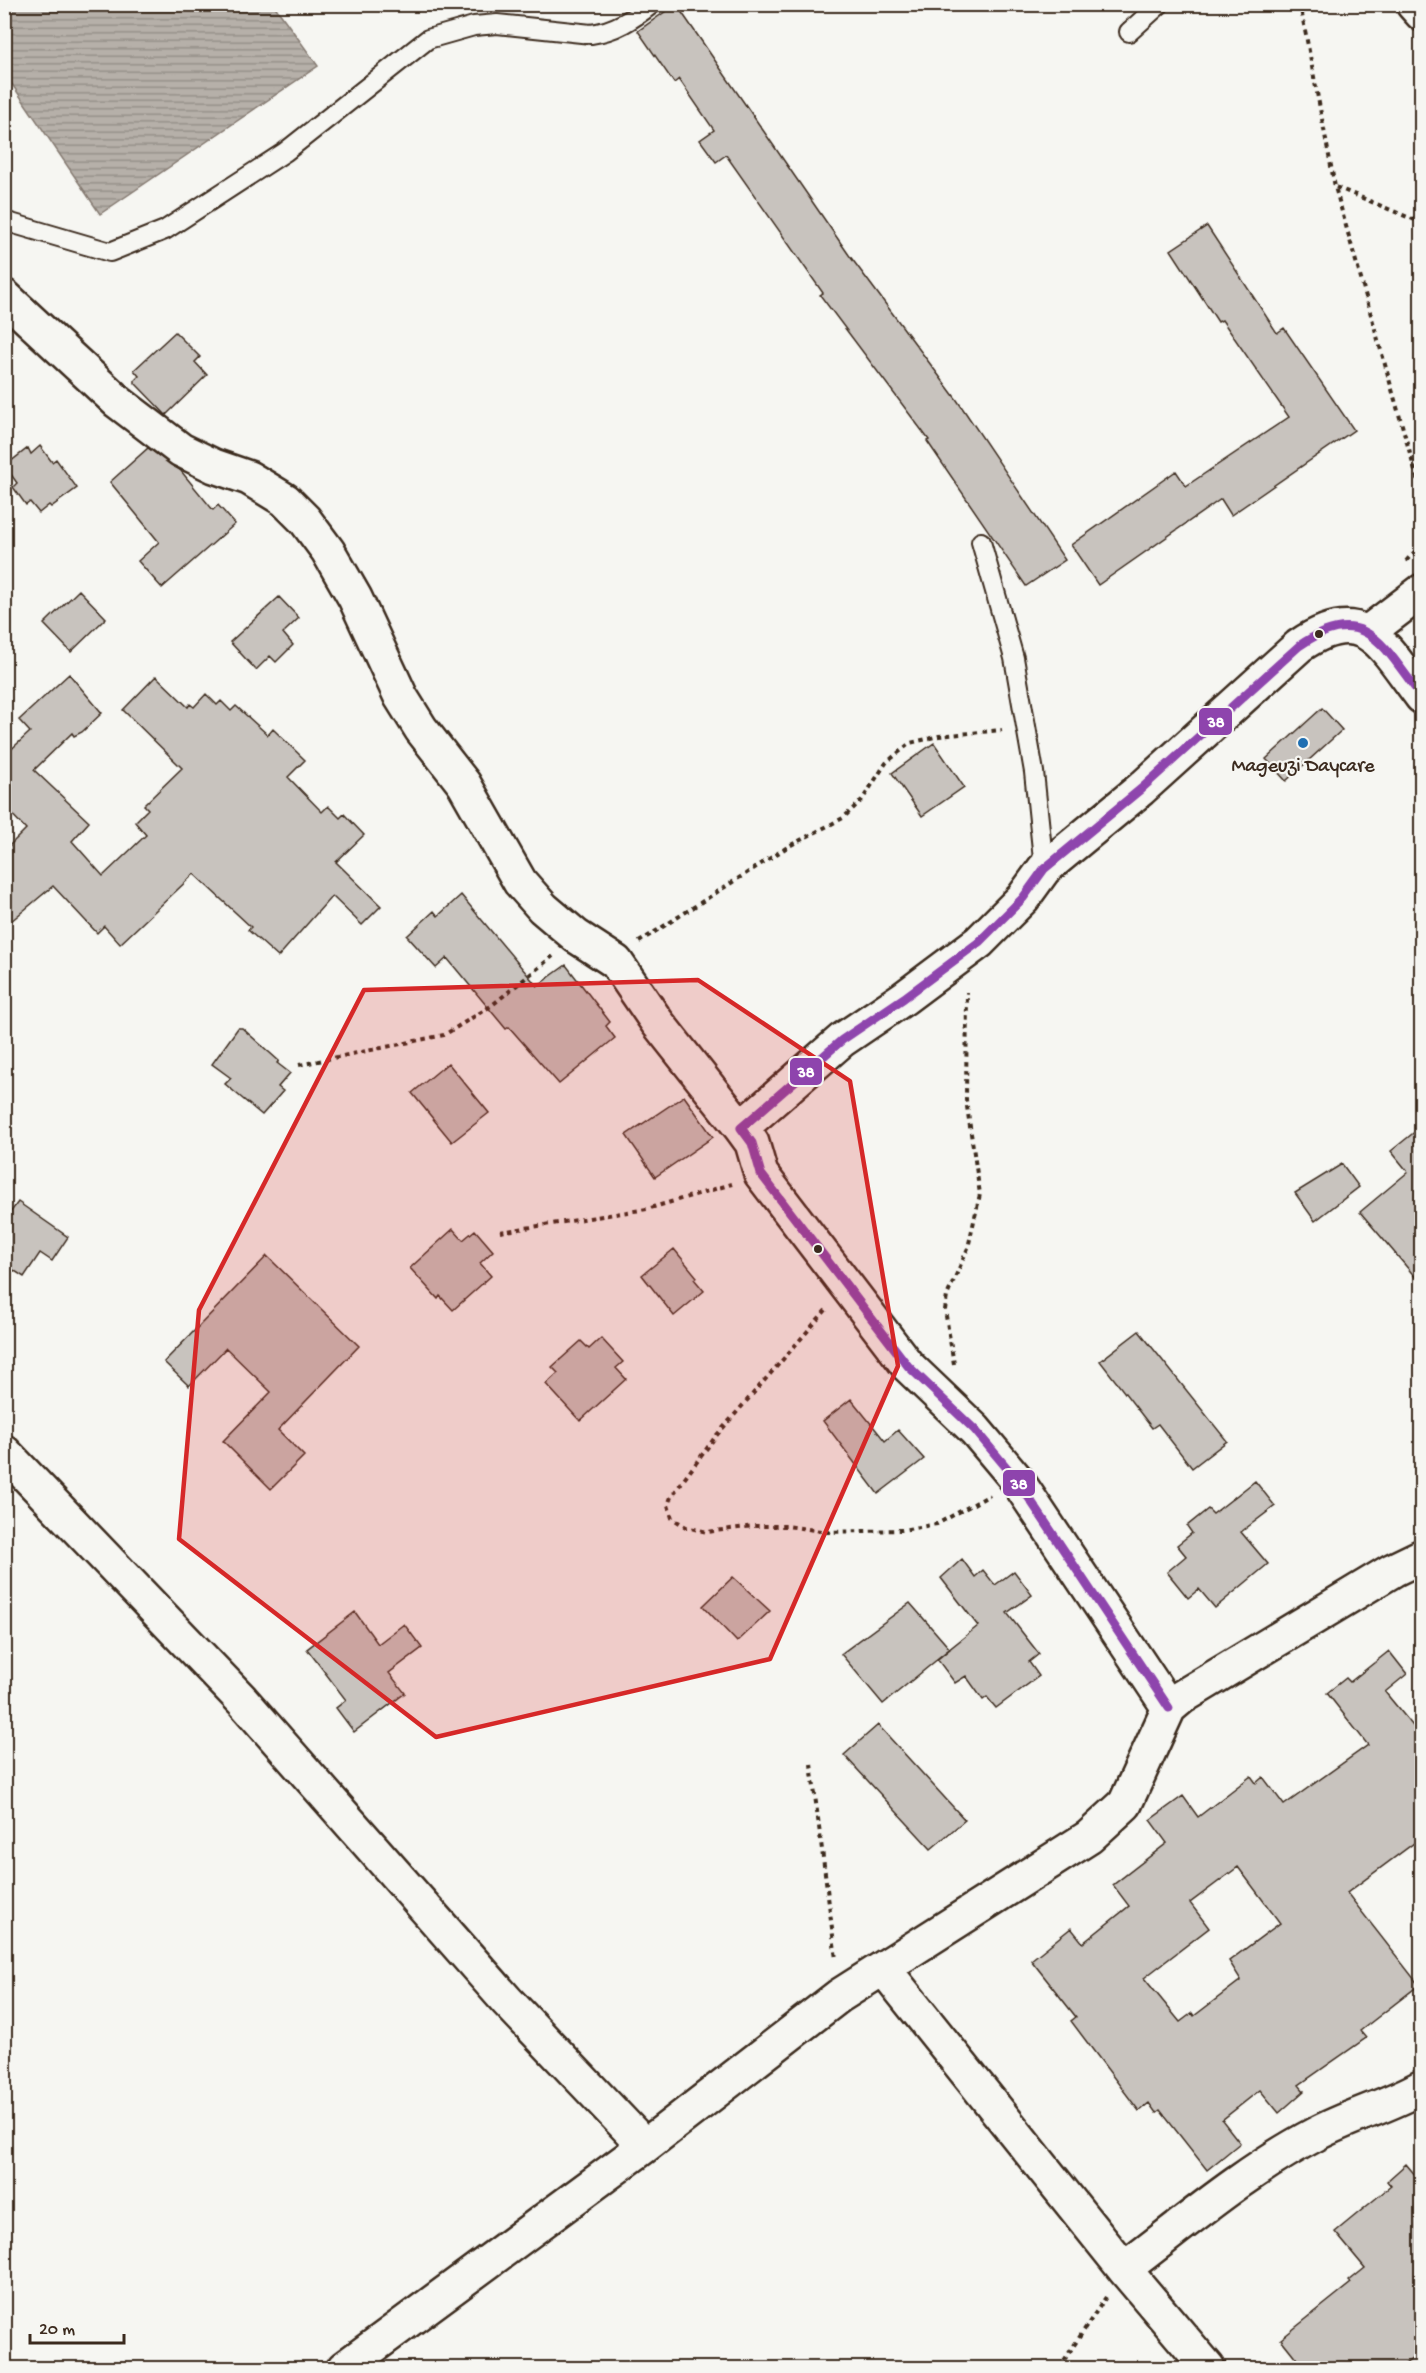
<svg xmlns="http://www.w3.org/2000/svg" width="1426" height="2373" font-family="'Gochi Hand',sans-serif">
<style>
.water{fill:url(#water-rules);stroke:#857a71;stroke-width:1.5}
.building{fill:#c8c3be;stroke:#3b2a1e;stroke-width:1.5;fill-rule:evenodd}
.lines{fill:none;stroke-linecap:round;stroke-linejoin:round}
.lane-casing{stroke:#3b2a1e;stroke-width:22}
.street-casing{stroke:#3b2a1e;stroke-width:38}
.path{stroke:#3b2a1e;stroke-width:4;stroke-dasharray:4.5 4.5;stroke-linecap:butt}
.lane{stroke:#f6f6f2;stroke-width:18}
.street{stroke:#f6f6f2;stroke-width:33}
.bus-1-casing{stroke:#f6f6f2;stroke-width:14}
.bus-1{stroke:#8e44ad;stroke-width:9}
.marked{fill:#d62828;fill-opacity:0.2;stroke:#d62828;stroke-width:4.5;stroke-linejoin:round}
.bus-dot{fill:#3b2a1e;stroke:#f6f6f2;stroke-width:2}
.poi-dot{fill:#1f6fb2;stroke:#f6f6f2;stroke-width:2}
.labels{text-anchor:middle;stroke-width:4.5;stroke-linejoin:round;paint-order:stroke}
.poi-label{font-size:20px;fill:#3b2a1e;stroke:#f6f6f2}
.line-badge{stroke:#f6f6f2;stroke-width:2}
.badge-label{font-size:16px;text-anchor:middle;font-weight:bold;fill:#fff}
</style>
<defs>
<pattern id="water-rules" width="6" height="5" patternUnits="userSpaceOnUse" patternTransform="scale(1.5)"><rect width="6" height="5" fill="#b6b0a9"/><path d="M0 2.5h6" fill="none" stroke="#958f89"/></pattern>
</defs>
<rect width="100%" height="100%" fill="#f6f6f2"/>
<filter id="ink" filterUnits="userSpaceOnUse"><feTurbulence type="fractalNoise" baseFrequency=".0167" numOctaves="2"/><feDisplacementMap in="SourceGraphic" scale="12" xChannelSelector="R" yChannelSelector="G"/><feConvolveMatrix kernelMatrix="1 2 1 2 8 2 1 2 1" color-interpolation-filters="sRGB"/></filter>
<g filter="url(#ink)">
<path class="water" d="M4,5h270l44,61 -218,148 -95,-140z"/>
<path class="building" d="M676,4l173,251 108,145 108,160 -39,26 -99,-145 2,-1 -109,-145 3,-2 -97,-138 -10,7 -16,-22 14,-10 -35,-51 -5,4 -36,-52z
M1207,226l70,107 7,-5 70,102 -123,85 -10,-16 -123,86 -27,-40 105,-74 10,15 103,-69 -67,-97 -4,2 -47,-72z
M175,332l25,25 -5,5 12,13 -41,40 -31,-32v-3l4,-4 -5,-6z
M40,446l12,16 4,-3 21,29 -26,19 -2,-2 -10,8 -9,-11 -4,3 -13,-18 4,-4 -12,-17 23,-18 3,6z
M148,448l33,23 32,39 5,-5 17,19 -73,64 -24,-27 21,-19 -49,-60z
M79,590l27,28 -35,34 -27,-28z
M279,597l20,21 -16,15 10,12 -17,17 -6,-6 -14,14 -26,-28z
M69,674l33,39 -20,19 -8,4 -2,-3 -38,37 55,52 -17,19 31,35 43,-41 -11,-13 13,-13 -4,-4 38,-37 -59,-58 33,-34 32,31 2,-3 4,3 12,-13 11,11 4,-4 10,10 5,-5 32,29 5,-6 32,31 -17,17 34,35 6,-6 12,12 4,-4 20,21 -28,27 45,44 -19,19 -30,-29 -54,61 -30,-27 3,-3 -57,-53 -74,70 -16,-18 -7,7 -44,-47 -49,41v-76l22,-22 -22,-23v-50l26,-24 -11,-12z
M1322,708l20,22 -56,51 -20,-22z
M934,743l30,44 -42,29 -30,-43z
M461,895l76,91 29,-21 44,57 -4,4 9,12 -56,46 -50,-57 -3,2 -59,-71 -11,10 -29,-32 27,-25 4,5z
M238,1028h4l37,33 -2,2 13,10 -12,14 5,4 -21,24 -37,-31 6,-6 -19,-14z
M448,1063l41,50 -37,29 -40,-49z
M684,1096l29,41 -58,40 -29,-42z
M1422,1126v159l-62,-73 48,-40 -17,-21z
M1342,1164l17,23 -44,34 -20,-28z
M18,1202l50,35 -16,24 -12,-8 -16,24 -20,-13v-43z
M453,1229l10,11 12,-10 18,21 -13,12 11,13 -38,34 -13,-14 -2,3 -28,-31z
M674,1249l23,28 -3,2 10,12 -30,25 -32,-41z
M267,1256l92,90 -81,84 26,26 -33,33 -48,-48 48,-49 -45,-44 -37,38 -25,-24z
M1139,1331l88,110 -35,27 -34,-44 -6,4 -52,-67z
M601,1338l22,24 -7,6 10,11 -46,42 -34,-37 12,-11 -6,-6 29,-26 8,8z
M851,1399l34,42 13,-11 26,29 -46,35 -55,-73z
M1255,1481l20,25 -34,26 27,32 -53,44 -16,-19 -11,9 -21,-26 19,-16 -9,-11 15,-12 -5,-7 21,-17 5,5z
M962,1559l13,18 8,-7 12,15 19,-14 18,24 -25,18 32,41 -10,8 10,14 -43,32 -9,-11 -4,3 -17,-24 -11,7 -18,-24 41,-33 -37,-48z
M733,1577l37,34 -33,31 -34,-36z
M910,1603l40,46 -67,55 -42,-50z
M355,1612l23,32 26,-20 18,24 -33,25 16,20 -51,39 -18,-24 10,-8 -39,-51z
M1389,1651l18,23 -22,18 37,45v100l-75,56 72,92 -59,46 6,7 -67,47 5,6 -25,22 -19,-23 -38,30 18,23 -33,27 -47,-60 -4,3 -7,-10 -10,8 -68,-90 5,-4 -45,-57 40,-32 12,15 46,-37 -16,-21 54,-42 -17,-23 33,-24 15,21 53,-41 5,7 7,-6 21,28 84,-60 -41,-52 19,-15 4,4zM1238,1867l42,56 -51,38 12,19 -47,36 -2,-3 -12,9 -36,-44 65,-50 -19,-25z
M878,1725l87,95 -34,29 -87,-94z
M1406,2164l16,19v168l-22,17h-96l-23,-29 70,-56 -2,-2 16,-13 -30,-36 56,-46 -4,-5z"/>
<g class="lines">
<defs>
<path id="lane" d="M1129,32l31,-28
M4,221l106,31 55,-22 120,-78 143,-113 46,-13 23,-2 94,10c24,-3 42,-15 61,-30
M981,542l33,116 20,114 10,97"/>
<path id="street" d="M1413,4l9,10
M4,296l114,106 63,48 33,16 35,12 36,22 20,20 23,31 27,47 46,99 20,32 43,55 56,98 23,26 33,28 40,26 41,60 84,106
M1367,633l55,-42
M4,1452l238,248 265,301 138,145
M1169,1708l-152,-228 -42,-50 -67,-64 -147,-192 -9,-31 -11,-15 101,-88 62,-42 75,-56 44,-44 21,-29 97,-80 158,-143c67,-46 85,2 123,51
M884,1969l240,300 84,99
M1124,2269c62,-47 123,-99 192,-135 34,-18 72,-28 106,-47
M344,2368l301,-222 194,-150 250,-159 36,-33 44,-96 13,-11 211,-127 29,-14"/>
</defs>
<use href="#lane" class="lane-casing"/>
<use href="#street" class="street-casing"/>
<path class="path" d="M1300,4l35,183 87,309
M1336,187l86,36
M1406,561l16,-17
M639,942l150,-96 54,-28 19,-18 24,-37 24,-20 29,-7 63,-6
M299,1065l145,-30 47,-29 62,-50
M500,1232l147,-23 85,-25
M826,1310l-110,126 -45,61 -3,8 4,13 14,9 21,5 47,-6h33l41,6 74,-2 35,-6 53,-29
M954,1364l-9,-54 2,-14 21,-48 12,-54 -14,-94 1,-108
M811,1764l25,195
M1059,2368l47,-71"/>
<use href="#lane" class="lane"/>
<use href="#street" class="street"/>
<defs>
<path id="bus-1" d="M1169,1708l-152,-228 -42,-50 -67,-64 -147,-192 -9,-31 -11,-15 101,-88 62,-42 75,-56 44,-44 21,-29 97,-80 158,-143c67,-46 85,2 123,51"/>
</defs>
<use href="#bus-1" class="bus-1-casing"/>
<use href="#bus-1" class="bus-1"/>
</g>
</g>
<path class="marked" d="M698,980l152,101 48,285 -128,293 -334,78 -257,-198 20,-229 165,-320z"/>
<g class="bus-dot">
<circle cx="1319" cy="634" r="5"/>
<circle cx="818" cy="1249" r="5"/>
</g>
<circle class="poi-dot" cx="1303" cy="743" r="6"/>
<g class="labels">
<g class="poi-label">
<text x="1303" y="771">Mageuzi Daycare</text>
</g>
</g>
<g class="line-badge">
<rect x="1198" y="707" width="35" height="29" rx="6" fill="#8e44ad"/>
<rect x="789" y="1057" width="34" height="29" rx="6" fill="#8e44ad"/>
<rect x="1002" y="1469" width="34" height="28" rx="6" fill="#8e44ad"/>
</g>
<g class="badge-label">
<text x="1216" y="727">38</text>
<text x="806" y="1077">38</text>
<text x="1019" y="1489">38</text>
</g>
<rect width="1426" height="2373" fill="none" stroke="#f6f6f2" stroke-width="24"/>
<rect x="12" y="12" width="1402" height="2349" fill="none" stroke="#3b2a1e" stroke-width="2" filter="url(#ink)"/>
<path d="M30 2334v9h94v-9" fill="none" stroke="#3b2a1e" stroke-width="3"/>
<text x="39" y="2334" font-size="18" fill="#3b2a1e" stroke="#f6f6f2" stroke-width="4.5" paint-order="stroke">20 m</text>
</svg>
